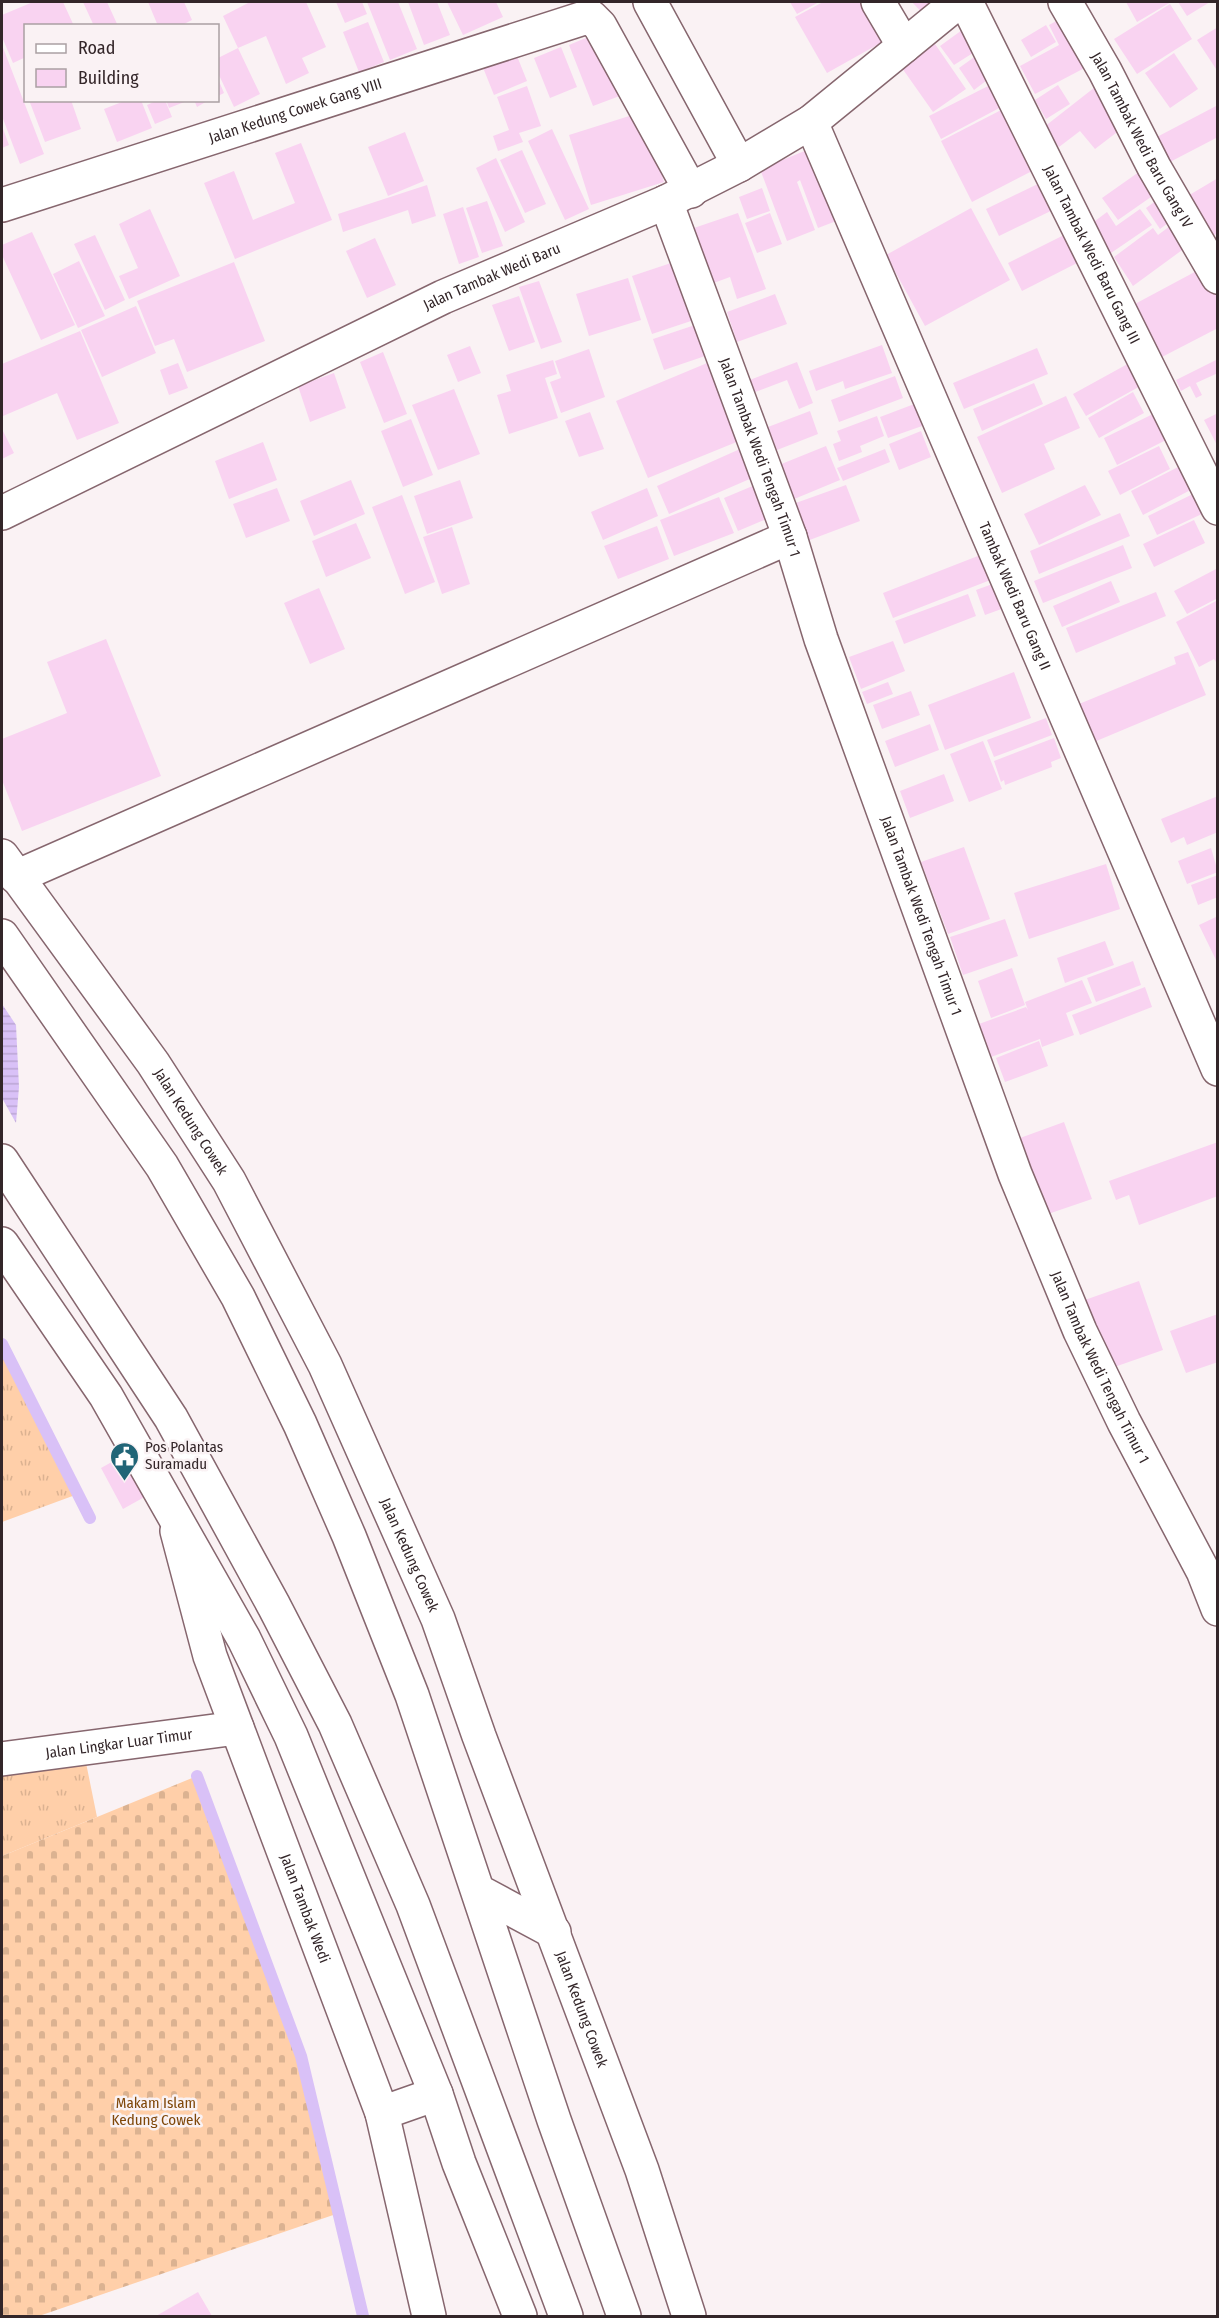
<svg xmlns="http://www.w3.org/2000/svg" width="1219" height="2318" font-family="'Fira Sans Condensed',sans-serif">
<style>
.grass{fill:url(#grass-tufts)}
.cemetery{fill:url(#cemetery-stones)}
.water{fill:url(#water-rules)}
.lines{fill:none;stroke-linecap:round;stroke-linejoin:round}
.stream{stroke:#d9c1f7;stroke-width:12}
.building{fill:#f9d3f1}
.minor-casing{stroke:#86666e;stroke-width:36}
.tertiary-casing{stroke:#86666e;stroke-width:36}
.secondary-casing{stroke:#86666e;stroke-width:36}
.trunk-casing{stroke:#86666e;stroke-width:36}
.minor{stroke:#fff;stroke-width:33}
.tertiary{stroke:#fff;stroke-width:33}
.secondary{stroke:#fff;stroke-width:33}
.trunk{stroke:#fff;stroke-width:33}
.labels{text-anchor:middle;stroke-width:5;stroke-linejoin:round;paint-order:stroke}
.street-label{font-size:15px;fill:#332629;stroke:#faf2f4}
.poi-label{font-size:15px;fill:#332629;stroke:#faf2f4;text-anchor:start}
.park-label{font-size:15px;fill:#7f4709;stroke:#faf2f4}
</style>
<defs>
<pattern id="grass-tufts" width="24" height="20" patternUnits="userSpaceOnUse" patternTransform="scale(1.5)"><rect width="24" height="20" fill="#ffcfa9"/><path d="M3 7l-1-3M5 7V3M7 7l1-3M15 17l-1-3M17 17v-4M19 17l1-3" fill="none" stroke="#dbb291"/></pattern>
<pattern id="cemetery-stones" width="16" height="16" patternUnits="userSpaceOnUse" patternTransform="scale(1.5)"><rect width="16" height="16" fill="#ffcfa9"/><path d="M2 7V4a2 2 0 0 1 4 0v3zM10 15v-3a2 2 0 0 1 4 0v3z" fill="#dbb291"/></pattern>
<pattern id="water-rules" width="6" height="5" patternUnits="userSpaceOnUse" patternTransform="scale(1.5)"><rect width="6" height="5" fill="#d9c1f7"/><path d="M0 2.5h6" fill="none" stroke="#bba6d4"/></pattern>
</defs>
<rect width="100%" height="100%" fill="#faf2f4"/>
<path class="grass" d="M2,1344l76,150 -76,28z
M83,1748l14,69 -95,39v-97z"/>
<path class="cemetery" d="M197,1776l104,280 38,157 -300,103h-37v-460z"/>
<path class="water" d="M2,1004l14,21 3,62 -3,36 -14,-25z"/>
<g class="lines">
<path class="stream" d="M2,1344l88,174
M197,1776l104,280 62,260"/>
</g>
<path class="building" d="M33,2h30l11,24h-48v31l-13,6 -11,-26v-22z
M83,2h24l11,24h-24z
M148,2h36l8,18 -12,6h-22z
M250,2h56l20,45 -24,11 7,15 -23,11 -20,-48 -28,12 -15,-32z
M336,2h26l5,12 -22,9z
M367,2h31l19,47 -27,11z
M408,2h29l13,33 -26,10z
M447,2h49l7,15 -40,18z
M790,2h29l-22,12z
M823,2h50l20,34 -66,37 -32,-56z
M912,2h31l-17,15z
M1126,2h45l-34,20z
M1178,2h32l-23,14z
M1170,4l22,35 -55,35 -23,-35z
M1071,13l25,49 -61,32 -15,-28 39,-21 -10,-20z
M368,22l16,40 -25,10 -16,-40z
M969,25l15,21 -30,19 -14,-19z
M1046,25l10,17 -25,15 -10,-17z
M1218,27v45l-21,-32z
M600,32l25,62 -32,12 -24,-61z
M935,44l31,45 -33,23 -31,-44z
M2,45l42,109 -24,10 -18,-48z
M561,47l16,40 -27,11 -16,-40z
M238,48l22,46 -26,13 -16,-34v-15z
M515,51l12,30 -33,14 -12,-30z
M980,53l15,21 -21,16 -15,-22z
M1174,53l24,36 -28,19 -25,-35z
M218,79l6,14 -6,3z
M994,83l11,22 -64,34 -12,-23z
M1099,84l30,39 -34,26 -15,-18 -21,16 -15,-20z
M1058,85l12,19 -24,15 -11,-19z
M527,86l14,40 -22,7 4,9 -25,9 -5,-15 16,-6 -12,-33z
M29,100h42l10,29 -36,13z
M127,100h14l11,28 -35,14 -13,-33z
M158,100h7l7,17 -17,7 -8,-19z
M166,100h21v1l-18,7z
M194,100h15l-12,7z
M1218,105v32l-50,26 -13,-25z
M1007,107l31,61 -66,34 -31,-61z
M642,112l22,70 -73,23 -22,-70z
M2,126l7,19 -7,3z
M552,129l37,80 -24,11 -37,-79z
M405,132l19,49 -36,15 -20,-49z
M301,143l31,77 -97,39 -31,-76 30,-12 19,49 42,-17 -20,-50z
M812,148l27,72 -21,8 -18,-48 -3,2 18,48 -28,11 -27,-72z
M522,150l24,54 -21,9 -25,-53z
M496,158l29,64 -20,10 -29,-64z
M1146,167l15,23 -43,30 -16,-22z
M1218,178v55l-7,4 -25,-40z
M1044,181l13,27 -58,28 -13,-27z
M427,185l9,31 -24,8 -4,-14 -65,22 -5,-18z
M762,188l8,23 -23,8 -8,-22z
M1164,195l15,20 -19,14 -14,-21z
M487,201l16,45 -21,7 -16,-45z
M463,207l16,50 -20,7 -16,-50z
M971,208l39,72 -85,46 -39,-71z
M150,209l30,67 -51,23 -10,-23 19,-8 -19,-44z
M1140,209l12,16 -41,28 -20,-29 16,-12 9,14z
M738,213l28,76 -29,10 -7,-22 -19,7 -20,-55z
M770,213l12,31 -25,9 -12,-30z
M1174,223l15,22 -56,41 -19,-29 39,-29 5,7z
M32,232l43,93 -34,15 -39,-85v-10z
M1070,232l13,28 -61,31 -14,-28z
M95,235l30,65 -20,10 -31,-66z
M375,238l21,47 -29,13 -21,-47z
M680,260l20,58 -48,16 -20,-58z
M79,261l26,55 -27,12 -25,-54z
M234,262l31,79 -78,31 -13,-33 -19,7 -18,-45z
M1204,267l14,26v35l-58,30 -27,-53z
M628,278l13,42 -52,16 -13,-42z
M539,281l23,61 -21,7 -22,-62z
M775,294l12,30 -50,18 -10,-30z
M519,296l16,46 -26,9 -17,-46z
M136,306l20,47 -54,24 -21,-47z
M704,322l10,31 -50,17 -11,-31z
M80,331l39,92 -42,17 -20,-47 -54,23 -1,-52z
M882,345l10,28 -47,16 -2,-8 -27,10 -7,-20z
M470,346l11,27 -23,9 -11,-27z
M1037,348l11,26 -84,35 -11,-26z
M589,349l16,48 -44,16 -11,-31 11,-4 -6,-17z
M383,352l24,62 -23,9 -24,-61z
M1218,359v14l-22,10 6,12 -6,3 -6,-12 -9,5 -5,-11z
M553,360l4,14 -12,4 13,40 -49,16 -12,-39 14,-4 -5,-16z
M712,361l32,78 -96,39 -32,-77z
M1133,361l13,22 -60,33 -13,-22z
M797,362l16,41 -14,6 -12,-29 -40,15 -5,-12z
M178,363l10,25 -19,7 -9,-25z
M334,373l12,35 -36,14 -12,-36z
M895,376l8,22 -64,24 -8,-22z
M1034,383l9,21 -61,27 -9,-22z
M454,389l26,65 -42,16 -26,-65z
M1133,392l11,21 -45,25 -11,-20z
M1066,396l14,32 -36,16 11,25 -53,24 -25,-56z
M917,403l8,22 -37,13 -8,-21z
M810,411l8,23 -41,16 -9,-23z
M590,412l14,37 -25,8 -14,-36z
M1218,413v34l-14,-27z
M1153,414l13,26 -49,25 -13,-27z
M877,416l7,20 -24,10 2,6 -23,9 -6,-17 8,-3 -4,-10z
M411,419l22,56 -30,12 -22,-56z
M2,429l12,24 -12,6z
M921,431l10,26 -32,13 -10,-26z
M263,442l14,38 -48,19 -14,-38z
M826,446l14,34 -53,22 -13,-35z
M1159,446l11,23 -50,26 -12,-24z
M740,449l12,29 -83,36 -12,-28z
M885,449l5,13 -47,19 -6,-13z
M1188,462l12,23 -57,30 -12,-24z
M351,480l14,34 -51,22 -14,-35z
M460,480l13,38 -46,16 -13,-38z
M755,485l14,33 -31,13 -14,-33z
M846,485l14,36 -53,20 -14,-37z
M1085,485l16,30 -62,30 -15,-31z
M277,488l13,33 -44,17 -13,-34z
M647,488l11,28 -55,24 -12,-28z
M1195,493l9,20 -47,22 -9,-19z
M402,495l33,87 -30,12 -33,-87z
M719,497l15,36 -60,23 -14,-36z
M1120,513l10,23 -91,38 -9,-23z
M1194,520l11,23 -51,24 -11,-23z
M356,523l15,35 -45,19 -14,-36z
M657,526l12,33 -51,20 -14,-33z
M452,527l18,57 -28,10 -19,-57z
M1123,545l9,23 -89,35 -9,-22z
M983,554l10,25 -100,39 -10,-25z
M1218,568v30l-31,16 -13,-23z
M1111,581l9,21 -58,25 -9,-21z
M998,582l9,25 -22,8 -9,-25z
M319,588l26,61 -35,15 -26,-61z
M1156,592l10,24 -90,37 -10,-25z
M968,594l8,22 -72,28 -9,-23z
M1218,600v65l-4,-6 -15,8 -23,-45z
M106,639l55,137 -139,55 -20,-51v-41l65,-26 -20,-51z
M893,641l12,30 -44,18 -12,-32z
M1188,652l18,43 -112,47 -15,-38 97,-40 -2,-7z
M1014,672l17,46 -86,32 -17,-45z
M888,682l5,12 -26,10 -5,-12z
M911,691l9,24 -38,14 -9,-24z
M1046,718l6,17 -58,22 -7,-17z
M930,724l9,26 -44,17 -10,-26z
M1054,738l7,20 -10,4 1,5 -47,18 -1,-5 -3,2 -7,-21z
M983,741l19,48 -33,13 -19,-48z
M944,774l10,27 -44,17 -10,-27z
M1218,796v36l-31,13 -3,-8 -13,6 -10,-24z
M964,847l26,72 -42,15 -27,-72z
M1211,848l7,24 -31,12 -9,-23z
M1106,864l14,45 -91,30 -15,-46z
M1218,875v22l-20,8 -7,-20z
M1218,916v43l-2,1 -17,-35z
M1005,919l13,37 -55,19 -13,-38z
M1105,941l9,24 -49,18 -8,-25z
M1133,961l8,24 -45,17 -9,-24z
M1012,968l13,37 -34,13 -13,-37z
M1082,980l10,23 -26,10 8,22 -32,12 -2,-8 -49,18 -12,-33 47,-17 2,3 -3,-8z
M1145,987l7,20 -72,28 -8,-20z
M1039,1041l9,25 -43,16 -9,-24z
M1064,1122l28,77 -44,15 -28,-76z
M1218,1142v54l-79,29 -10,-30 -13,5 -7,-19z
M1139,1281l24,69 -60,21 -24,-69z
M1218,1314v48l-32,11 -16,-42z
M126,1454l22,41 -25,14 -22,-41z
M198,2292l14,24h-56z"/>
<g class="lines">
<defs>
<g id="minor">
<path d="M650,2l89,163"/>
<path d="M878,2l26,44"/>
<path id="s1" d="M966,2l252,506"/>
<path id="s2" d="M1065,2l40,69 49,96 64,110"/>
<path id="s3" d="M811,122l407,947"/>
<path id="s4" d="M666,202l124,335 31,102 194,535 65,157 44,91 79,149 15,38"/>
<path id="s5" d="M2,205l585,-188h4l9,9 91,165"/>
<path id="s6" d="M2,513l441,-216 223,-95 73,-37 72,-43 147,-120"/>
<path d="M16,877l774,-340"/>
<path id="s7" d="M2,1759l235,-31"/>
</g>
<g id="tertiary">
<path id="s8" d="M177,1531l33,125 172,457 47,203"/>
</g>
<g id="secondary">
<path id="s9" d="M2,856l151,207 76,118 96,184 113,254 41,117 163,434 47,146"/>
<path d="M2,1244l104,152 138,243 47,97 145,358 23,69 61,153"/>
<path d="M382,2113l54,-19"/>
</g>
<path id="trunk" d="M2,936l160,230 76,131 62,127 49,112 63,159 142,425 70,196
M2,1161l169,257 103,188 61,118 78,181 153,411
M478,1891l76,41"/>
</defs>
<use href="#minor" class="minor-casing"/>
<use href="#tertiary" class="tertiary-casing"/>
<use href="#secondary" class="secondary-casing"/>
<use href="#trunk" class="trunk-casing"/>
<use href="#minor" class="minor"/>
<use href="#tertiary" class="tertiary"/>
<use href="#secondary" class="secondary"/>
<use href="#trunk" class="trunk"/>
</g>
<defs>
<symbol id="civic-pin" viewBox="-11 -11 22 30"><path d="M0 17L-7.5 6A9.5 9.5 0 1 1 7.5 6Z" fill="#216577" stroke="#faf2f4"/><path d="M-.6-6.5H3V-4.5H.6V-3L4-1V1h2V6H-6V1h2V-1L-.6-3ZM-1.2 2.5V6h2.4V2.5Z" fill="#fff"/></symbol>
</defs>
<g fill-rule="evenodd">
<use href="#civic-pin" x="108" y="1440" width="33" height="45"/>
</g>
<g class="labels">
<g class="street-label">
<text dy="5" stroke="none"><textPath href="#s5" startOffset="308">Jalan Kedung Cowek Gang VIII</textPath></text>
<text dy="5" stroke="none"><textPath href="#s2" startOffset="158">Jalan Tambak Wedi Baru Gang IV</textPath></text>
<text dy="5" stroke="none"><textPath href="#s1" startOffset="282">Jalan Tambak Wedi Baru Gang III</textPath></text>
<text dy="5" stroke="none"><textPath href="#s6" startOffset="544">Jalan Tambak Wedi Baru</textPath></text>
<text dy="5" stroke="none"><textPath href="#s4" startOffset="272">Jalan Tambak Wedi Tengah Timur 1</textPath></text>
<text dy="5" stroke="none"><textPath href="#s3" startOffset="516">Tambak Wedi Baru Gang II</textPath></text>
<text dy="5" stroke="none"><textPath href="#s4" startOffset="758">Jalan Tambak Wedi Tengah Timur 1</textPath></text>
<text dy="5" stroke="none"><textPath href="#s9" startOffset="326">Jalan Kedung Cowek</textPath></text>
<text dy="5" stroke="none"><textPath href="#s4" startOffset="1244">Jalan Tambak Wedi Tengah Timur 1</textPath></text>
<text dy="5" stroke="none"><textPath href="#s9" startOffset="812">Jalan Kedung Cowek</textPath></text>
<text dy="5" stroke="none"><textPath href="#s7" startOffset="118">Jalan Lingkar Luar Timur</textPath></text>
<text dy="5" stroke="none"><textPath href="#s8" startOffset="399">Jalan Tambak Wedi</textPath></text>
<text dy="5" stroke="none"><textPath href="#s9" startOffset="1298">Jalan Kedung Cowek</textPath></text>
</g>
<g class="poi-label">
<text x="145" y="1452">Pos Polantas<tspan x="145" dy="17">Suramadu</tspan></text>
</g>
<g class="park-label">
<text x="156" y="2108">Makam Islam<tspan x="156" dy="17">Kedung Cowek</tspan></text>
</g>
</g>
<rect width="1219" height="2318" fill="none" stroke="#332629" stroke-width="6"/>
<rect x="24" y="24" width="195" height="78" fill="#faf2f4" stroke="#aaa0a3" stroke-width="1.5"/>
<rect x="36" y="44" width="30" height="9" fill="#ffffff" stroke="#aaa0a3" stroke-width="1.5"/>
<text x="78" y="54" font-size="18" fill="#332629">Road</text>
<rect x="36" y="69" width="30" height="18" fill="#f9d3f1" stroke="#aaa0a3" stroke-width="1.5"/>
<text x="78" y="84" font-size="18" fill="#332629">Building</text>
</svg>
